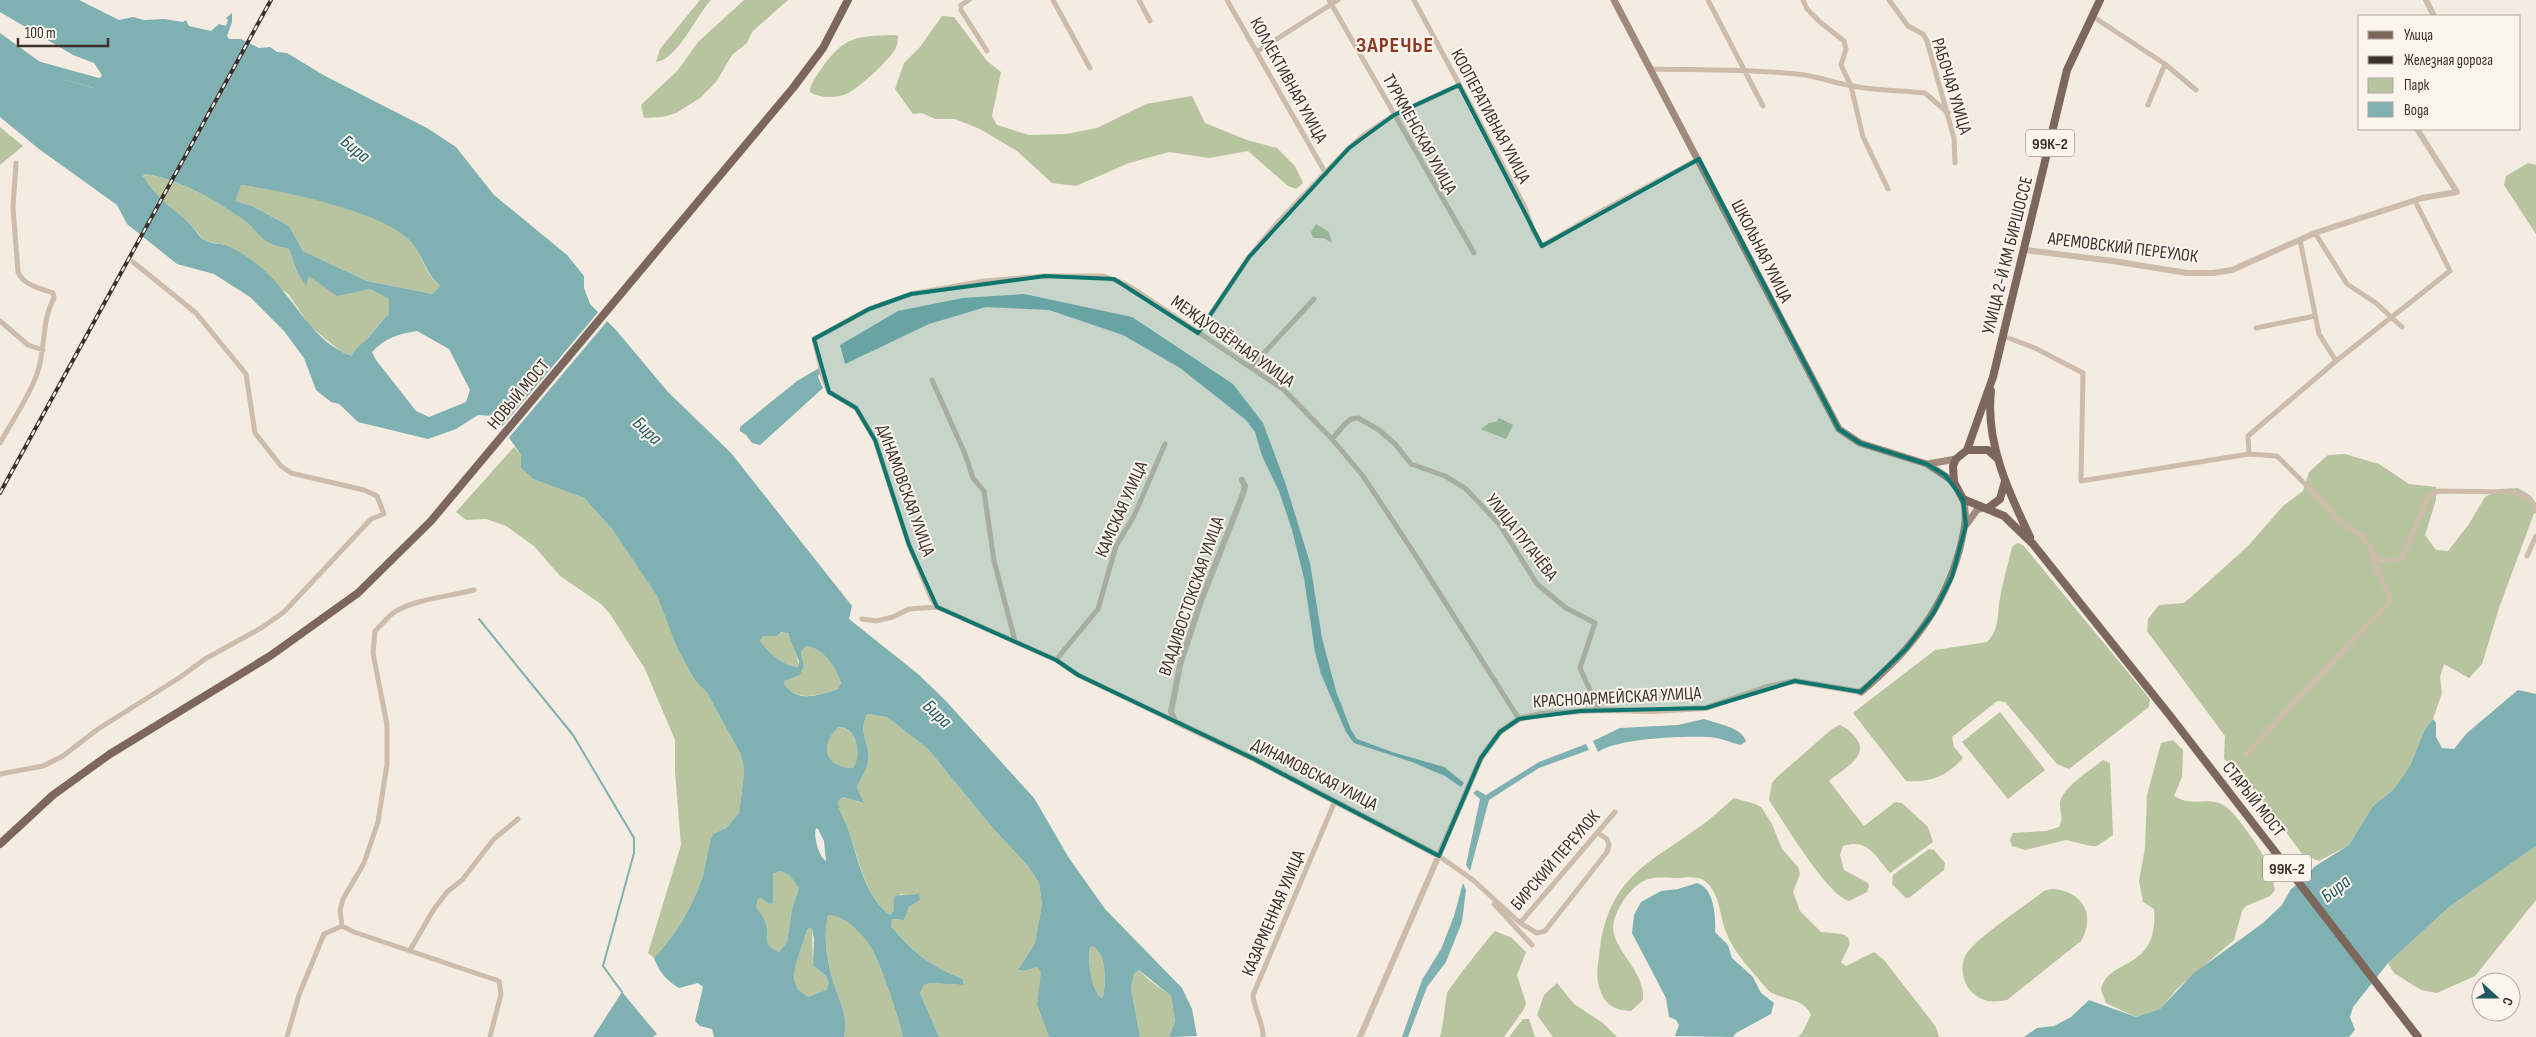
<svg xmlns="http://www.w3.org/2000/svg" width="2536" height="1037" font-family="'Sofia Sans Condensed',sans-serif">
<style>
.green{fill:#b8c4a0}
.water{fill:#7fb0b2;fill-rule:evenodd}
.pier{fill:#f4ebe1}
.lines{fill:none;stroke-linecap:round;stroke-linejoin:round}
.stream{stroke:#7fb0b2;stroke-width:2}
.river{stroke:#7fb0b2;stroke-width:11}
.minor{stroke:#cdbbac;stroke-width:5}
.tertiary{stroke:#cdbbac;stroke-width:6}
.secondary{stroke:#a18a7d;stroke-width:7}
.primary{stroke:#7d675c;stroke-width:8}
.rail-casing{stroke:#3b302b;stroke-width:4}
.rail{stroke:#fbf5ee;stroke-width:2;stroke-dasharray:5.5;stroke-linecap:butt}
.marked{fill:#0f766e;fill-opacity:0.2;stroke:#0f766e;stroke-width:4;stroke-linejoin:round}
.labels{text-anchor:middle;stroke-width:4;stroke-linejoin:round;paint-order:stroke}
.shield{fill:#fbf5ee;stroke:#756b66;stroke-width:1}
.shield-label{font-size:16px;font-weight:bold;fill:#3b302b}
.street-label{font-size:18px;fill:#3b302b;stroke:#fbf5ee}
.water-label{font-size:19px;font-style:italic;fill:#1f5a5e;stroke:#fbf5ee}
.district-label{font-size:22px;font-weight:bold;letter-spacing:1px;fill:#8c3b22;stroke:#fbf5ee}
</style>
<rect width="100%" height="100%" fill="#f4ebe1"/>
<path class="green" d="M700,0h11c-15,16 -33,59 -55,62l4,-13z
M744,0h44l-36,32 -5,11 -15,12 -16,27 -16,16 -24,15 -13,4 -19,1 -3,-13 37,-35 20,-28z
M942,16l12,1 33,44 14,11 -9,44 5,9 32,10 37,-1 31,-6 49,-24 46,-8 13,27 42,17 30,8 18,18 8,17 -7,6 -8,-3 -40,-35 -39,7 -40,-6 -40,11 -53,23 -24,-3 -35,-32 -37,-22 -25,-10h-20l-13,-6 -9,1 -18,-25 9,-26 16,-16z
M895,35l3,1c0,5 -1,11 -4,15 -7,11 -38,40 -50,44 -10,3 -25,3 -34,-3 0,-8 7,-17 12,-24 22,-32 35,-32 73,-33z
M0,127l23,19 -23,19z
M2528,163l8,2v69l-32,-49 2,-9z
M146,174c33,6 67,25 95,44 22,14 15,25 48,31l8,23 9,13 3,-10 28,20 33,-6 19,10v15c-9,7 -14,16 -22,25 -5,7 -12,8 -15,17l-12,-5 -30,-25 -21,-31 -64,-50 -20,-4 -17,-19 -17,-12 -20,-20 -8,-13z
M241,185c40,5 139,26 167,54 14,13 16,35 32,47l-7,8 -66,-13 -28,-13 -36,-17 -14,-25 -37,-20 -18,-5z
M1316,224l13,8 3,11 -9,-5h-10l-2,-6z
M1499,418l14,7 -7,14 -25,-10 8,-6 7,-1z
M514,447l7,8v13l12,11 51,19 28,31 45,67 20,52 17,31 13,14 33,60 4,14 -1,16 -4,30 -13,15 -13,6c-6,14 -6,27 -10,41 -9,30 -28,61 -49,83l-6,-5 33,-108 -6,-73v-32l-30,-71 -35,-55 -9,-10 -41,-28 -26,-30 -28,-20 -20,-7 -20,1 -10,-8z
M2345,454l34,10 30,20 27,3v13l-11,35 11,15 12,1 21,-27 16,-27 15,-8 18,-1 13,8 5,7v5l-37,100 -17,56 -13,14 -25,-14 -4,13 2,16 -9,26 -9,12 -14,35 -16,23 -21,17 -24,39 -30,16 -16,-6 -63,-84 -16,-12 1,-23 -78,-105 1,-12 11,-14 25,-2 22,-19 42,-38 35,-40 20,-15 6,-19 19,-17z
M2017,543l6,2 127,154 -1,8 -80,62 -12,-5 -52,-62 -8,-1 -45,36 2,10 9,11c-16,18 -33,25 -57,23l-53,-68 82,-63 52,-8c13,-12 10,-29 13,-44 3,-17 8,-34 12,-51z
M785,631c8,6 14,26 13,36 -14,0 -30,-15 -38,-26l3,-5h14z
M806,646c17,2 30,21 35,37l-3,6c-19,6 -41,14 -54,-5l1,-3 15,-6 4,-9 -3,-14z
M2000,712l45,58 -37,29 -46,-57z
M867,714l20,3 41,32 62,76 38,41 11,17 3,21 -7,39 -17,27 6,1 13,-4 5,5 -5,33 12,32h-110l-19,-44 4,-8 6,-2 34,2 -1,-6c-33,-13 -49,-27 -72,-53v-7l13,1 5,-13 11,-7 -2,-7 -6,3 -12,-2 -6,16 -4,5c-25,-19 -30,-53 -40,-80 -3,-12 -11,-22 -12,-34l5,-4 20,6 -6,-15c3,-9 9,-18 11,-27 3,-20 -11,-25 -1,-47z
M1840,725c7,3 11,7 15,12 17,19 -14,33 -26,44l35,45 31,-24 7,1 26,24 5,15 -43,31c-15,-17 -22,-35 -47,-27l-3,9 4,15 24,13 1,3 -2,6 -18,9c-22,-6 -66,-80 -80,-101l3,-17 4,-5 56,-49z
M839,727c18,1 23,28 14,41 -29,-1 -34,-23 -14,-41z
M2173,740l10,10 -1,27 -8,19c20,12 32,0 49,9 12,5 44,53 48,66 2,6 2,13 4,19l-5,6 -24,10 -4,5 -8,29 -56,48 -18,21 -24,8 -30,-14 -5,-13c6,-33 58,-17 53,-81l-11,-7 -4,-21 6,-33 2,-53 14,-52z
M2103,760l7,3 3,72 -16,11h-6l-25,-6 -41,10 -13,-4 -2,-6 3,-7 33,-2 13,-4c5,-12 1,-12 1,-23 0,-15 32,-35 43,-44z
M1734,798l21,6 6,3 11,17 10,25 16,18 2,7 -7,18 7,19 21,21 21,2 6,3 2,7 -9,18 5,4 28,-14 10,8 52,67 3,10h-141l4,-4 9,-18c-8,-18 -28,-14 -42,-24 -16,-19 -35,-37 -44,-61 -5,-16 -6,-38 -20,-49 -6,-5 -18,-4 -26,-3 -10,0 -24,-2 -33,2 -15,6 -28,26 -32,41 -7,26 32,48 29,79l-12,11c-20,-1 -29,-9 -33,-29 -2,-11 1,-23 2,-34 10,-72 50,-85 102,-123 11,-8 21,-18 32,-27z
M2536,846v54l-61,76 -38,17 -16,-3 -27,-17 -6,-10 61,-56z
M1929,849l5,1 11,13 -1,7 -35,28h-3l-14,-14 1,-9z
M780,871l9,4 10,13 -7,21 -5,33 -8,10c-19,-7 -9,-15 -13,-28 -1,-5 -7,-12 -10,-18l2,-7 3,-1 8,6 4,-30z
M2051,889c30,1 46,25 30,52l-74,59c-14,3 -26,2 -36,-9 -10,-10 -12,-31 -1,-42 18,-19 52,-41 74,-58z
M828,914c15,0 34,19 42,32 10,15 29,72 33,91h-59c5,-20 -4,-34 -10,-53 -7,-23 -11,-46 -6,-70z
M809,928l3,1 1,36 13,11 3,8 -3,6 -18,7 -10,-8 -4,-9 1,-13 12,-37z
M1495,931l17,7 14,14 -9,23 9,28 -2,6 -20,28h-64c4,-14 4,-29 7,-43 1,-5 42,-57 48,-63z
M1093,945c14,10 13,37 10,52l-2,1c-11,-11 -13,-37 -11,-51z
M1139,970l10,10 22,16 4,25 -6,16h-29l-9,-49 3,-14z
M1557,983l17,21 29,19 14,14h-64l-16,-22 7,-20z
M1523,1019h6l6,18h-26z"/>
<path class="water" d="M0,0h79l40,20 14,-3 11,3 20,-1 19,3 3,-2 3,6 22,5 8,-7 7,2 2,-6 -2,-2 6,-5v9l-5,14 2,3h12l18,9 11,-1 7,5 10,1 38,23 102,52 29,19 38,48 73,60 17,21v12l6,16 26,26 52,62 63,61 121,153 -3,13 69,55 27,26 89,98 35,60 36,51 77,79 10,21 5,27 -28,1 6,-16 -4,-25 -32,-26 -5,4 -3,14 9,49h-91l-12,-32 4,-33 -4,-5 -13,4 -6,-1 17,-27 7,-39 -3,-21 -11,-17 -38,-41 -62,-76 -41,-32 -20,-3c-10,22 4,27 1,47 -1,9 -8,18 -11,27l7,15 -21,-6 -5,4c1,12 9,22 12,34 9,27 15,61 40,80l4,-5v-13c8,-4 16,0 25,-4l1,7 -11,7 -5,13 -12,-1 -1,7c22,26 39,40 72,53l1,6 -34,-2 -6,2 -4,8 19,44h-36c-4,-19 -23,-76 -33,-91 -8,-13 -27,-32 -42,-31 -5,23 -1,47 6,69 6,19 15,33 10,53h-130l-2,-8 -12,-3 -5,-5 8,-34 -5,-4 -19,5c-12,-7 -20,-16 -25,-30 21,-22 40,-53 49,-83 4,-14 4,-27 10,-41l13,-6 13,-15 4,-30 1,-16 -4,-14 -33,-60 -13,-14 -17,-31 -20,-52 -45,-67 -28,-31 -51,-19 -12,-11v-13l-27,-39 -16,-1 -22,14 -28,10 -70,-17 -19,-18 -8,-2 -15,-12 -12,-32 -20,-27 -34,-34 -36,-23 -37,-10 -50,-40 -10,-19 -78,-56 -39,-32v-84l65,47 29,8 8,-13 -8,-12 -21,-8 -73,-43zM146,174c34,6 67,25 95,44 21,14 15,25 48,31l8,23 9,14 3,-10 28,20 33,-7 19,10v15c-10,8 -15,19 -24,27 -7,6 -10,7 -13,15 -38,-12 -58,-58 -86,-84 -11,-10 -27,-22 -41,-27 -6,-2 -13,-1 -19,-4 -7,-3 -12,-14 -18,-19 -17,-15 -33,-25 -45,-46zM241,185c39,5 139,26 167,54 14,13 17,34 32,47l-7,8 -66,-13 -28,-13 -36,-17 -14,-25 -37,-20 -17,-5zM417,331l32,18 21,41 -4,12 -37,15 -13,-6 -40,-51 -4,-8c13,-14 26,-18 45,-21zM782,632l6,1 11,28 -1,6c-14,0 -30,-15 -38,-26l3,-5h14zM806,646c17,2 30,21 35,37l-3,6c-19,6 -40,15 -54,-5l1,-3 15,-6 4,-9 -3,-14zM839,727c18,0 23,28 14,41 -29,-1 -34,-23 -14,-41zM816,828l2,1 6,12 2,20c-7,-4 -13,-25 -10,-33zM780,871l9,4 10,13 -7,21 -5,33 -8,10c-19,-8 -9,-15 -13,-28 -1,-6 -7,-12 -10,-18l2,-7 3,-1 8,6 4,-1v-29zM809,928l3,1 2,10 -1,26 13,11 3,8 -3,6 -18,7 -10,-8 -4,-9 1,-13 12,-37zM1093,946c14,9 13,36 10,51l-2,1c-11,-11 -13,-37 -11,-51z
M1024,294l108,23 101,67 30,39 23,62 24,78 12,75 14,53 15,39 6,9 35,13 52,15 20,16 -3,4 -16,-11 -33,-14 -58,-19 -8,-11 -25,-58 -6,-22 -11,-74 -12,-48 -13,-39 -17,-35 -7,-24 -9,-12 -66,-52 -57,-33 -74,-25 -63,-3 -57,17 -84,40 -5,-19 58,-34 65,-13z
M819,368l2,3 -3,6 5,11 -63,57 -8,-2 -6,-8 -6,-4v-4l57,-46z
M2518,690l18,4v152l-87,61 -61,56 -35,44 -3,10 5,13 -6,7h-325l13,-9 17,-2 17,-9 18,-17 47,17 24,-8 34,-36 69,-50 19,-18 9,-16 14,-11 9,-11 35,-22 24,-39 21,-17 16,-23 14,-35 9,-12 3,4v14l6,11 12,1 13,-16z
M1704,719c14,5 37,8 42,22l-5,4c-10,-2 -22,-8 -33,-8 -26,-1 -89,1 -110,15l-5,-11 27,-13 58,-3z
M1586,744l3,6 -50,18 -50,32 -19,71 -4,-6 14,-66 -7,-6 4,-3 9,5 53,-33z
M1463,883l3,7 -4,32 -16,40 -19,25 -19,50h-6l20,-57 19,-31 13,-33z
M1697,883c17,5 19,33 18,49l13,13 4,13 21,19 8,16 13,10 -3,11 -35,19 -3,4 -58,-1 4,-11 -3,-5 -7,-3 -3,-19 -34,-65 2,-18 7,-13 20,-11 17,-2z
M622,992l35,42 -4,3h-60z"/>
<path class="pier" d="M600,310l9,9 -102,121 -7,-11z"/>
<g class="lines">
<path class="stream" d="M479,619l94,116 61,103v15l-31,113 19,26"/>
<path class="river" d="M35,66l76,21"/>
<path class="minor" d="M969,0l-8,5v5l26,41
M1053,0l37,68
M1139,0l11,21
M1227,0l99,174
M1329,0l145,253
M1414,0l111,207 8,23 9,16 65,-38 92,-49
M1708,0l55,106
M1803,0l4,9 13,13 24,19 2,8 -5,16 10,21 12,51 25,52
M1889,0l19,26 15,8 4,7 27,97 1,25
M2092,16l73,48 -17,41
M1258,51l80,-51
M2165,64l31,26
M1652,69c48,1 97,0 145,5 20,2 37,9 56,12 24,5 48,4 72,7l23,20
M2315,233l32,51 29,19 26,24
M2300,240l19,94 17,27
M0,321l28,24 15,5
M2256,328l59,-12
M1198,333l51,-76 29,-35 71,-74 15,-13 30,-20 65,-30
M2003,336l32,12 48,25 -2,108 168,-27 28,2 49,49 10,14 25,16 11,15 1,13 16,31v8l-143,152
M1251,367l63,-68
M932,380l33,74 8,24 11,13 10,70 21,80
M1332,439l13,-15 6,-5 7,-1 21,12 16,14 16,20 34,12 21,13 34,36 37,59 29,24 29,15 -15,45 19,42
M0,443c12,-22 29,-46 37,-69 9,-25 4,-53 17,-76l-1,-5c-13,-5 -29,-7 -35,-21l-5,-65 3,-44
M2249,454l-1,-18 88,-75 114,-90 -35,-70
M2527,556l9,-20
M2372,557c12,5 20,6 31,-1l25,-59 10,-6 76,1 17,8 5,11
M474,590c-22,6 -57,9 -76,20 -9,4 -16,15 -23,21l-2,22 14,72v39l-9,58 -14,41 -21,36 -3,11 2,16 12,6 145,49 2,13 -11,43
M937,607l-6,-9 -22,-53 -34,-105 -19,-32 -27,-16 -6,-15 -9,-38 55,-30 42,-15 73,-13 61,-5h58l20,7 17,10 144,97 48,49 31,37 51,77 105,166
M862,619l14,2 17,-4 16,-8 28,-2 119,53 22,15 98,47
M1056,660l42,-51 18,-63 18,-30 31,-72
M0,774l43,-8 20,-10 35,-27 81,-51 26,-19 56,-31 23,-16 87,-93 13,-5 -7,-18 -13,-6 -73,-17 -10,-7 -26,-33 -9,-59 -50,-61 -63,-51
M1439,856l34,24
M1472,879l48,44 95,-111
M1494,904l38,41
M1520,923l17,10 8,-2 62,-79 2,-7 -2,-6 -9,-6
M410,950l24,-41 13,-17 15,-12 32,-41 24,-20
M287,1037l12,-42 25,-61 18,-8
M1263,1037c1,-13 -9,-27 -10,-42l82,-194"/>
<path class="tertiary" d="M2426,0l8,16
M2025,250l88,11 74,12h26l19,-3 83,-37 107,-35 35,-6 -40,-63
M1242,480l3,6 -2,8 -42,107 -21,64 -9,47 5,10 78,37 185,97
M1360,1037l121,-279 19,-26 19,-13 22,-5 58,-4 53,1 54,-3 61,-21 28,-6 66,11"/>
<path class="secondary" d="M1614,0l225,429 21,14 67,21 27,18
M1928,464l28,-5
M1966,525l11,-15 5,-2
M1861,692c48,-40 83,-83 99,-144 4,-17 8,-31 3,-49"/>
<path class="primary" d="M2100,0l-33,70 -74,307 -26,73 -11,9 -3,7 1,16 9,17 41,17 29,28 138,173 247,320
M1991,391c-6,51 18,102 39,146
M1967,450h21l10,9
M1988,508l12,-9 5,-18
M0,844l53,-49 57,-41 160,-98 88,-63 73,-72 362,-433 30,-40 25,-48"/>
<defs>
<path id="rail" d="M0,493l271,-493"/>
</defs>
<use href="#rail" class="rail-casing"/>
<use href="#rail" class="rail"/>
</g>
<path class="marked" d="M1459,85l83,161 157,-87 140,270 21,14 67,21 18,11 18,24 3,26 -14,52 -19,37 -27,35 -45,43 -66,-11 -89,27 -126,3 -61,8 -19,13 -19,26 -42,98 -185,-97 -176,-84 -22,-15 -119,-53 -28,-62 -34,-105 -19,-32 -27,-16 -15,-53 55,-30 42,-15 134,-18 69,3 84,54 51,-76 100,-109 45,-33z"/>
<g class="labels">
<g class="shield">
<rect x="2026" y="129.5" width="48" height="27" rx="4"/>
<rect x="2263" y="854.5" width="48" height="27" rx="4"/>
</g>
<g class="shield-label">
<text x="2050" y="149">99К-2</text>
<text x="2287" y="874">99К-2</text>
</g>
<g class="street-label">
<text transform="translate(1289 80) rotate(61)" y="6">КОЛЛЕКТИВНАЯ УЛИЦА</text>
<text transform="translate(1952 86) rotate(73)" y="6">РАБОЧАЯ УЛИЦА</text>
<text transform="translate(1491 116) rotate(62)" y="6">КООПЕРАТИВНАЯ УЛИЦА</text>
<text transform="translate(1420 134) rotate(61)" y="6">ТУРКМЕНСКАЯ УЛИЦА</text>
<text transform="translate(2123 247) rotate(7)" y="6">АРЕМОВСКИЙ ПЕРЕУЛОК</text>
<text transform="translate(1762 251) rotate(63)" y="6">ШКОЛЬНАЯ УЛИЦА</text>
<text transform="translate(2007 255) rotate(-76)" y="6">УЛИЦА 2-Й КМ БИРШОССЕ</text>
<text transform="translate(1233 341) rotate(35)" y="6">МЕЖДУОЗЁРНАЯ УЛИЦА</text>
<text transform="translate(518 394) rotate(-50)" y="6">НОВЫЙ МОСТ</text>
<text transform="translate(906 490) rotate(70)" y="6">ДИНАМОВСКАЯ УЛИЦА</text>
<text transform="translate(1121 509) rotate(-66)" y="6">КАМСКАЯ УЛИЦА</text>
<text transform="translate(1522 537) rotate(52)" y="6">УЛИЦА ПУГАЧЁВА</text>
<text transform="translate(1191 596) rotate(-71)" y="6">ВЛАДИВОСТОКСКАЯ УЛИЦА</text>
<text transform="translate(1617 697) rotate(-3)" y="6">КРАСНОАРМЕЙСКАЯ УЛИЦА</text>
<text transform="translate(1315 774) rotate(27)" y="6">ДИНАМОВСКАЯ УЛИЦА</text>
<text transform="translate(2254 799) rotate(52)" y="6">СТАРЫЙ МОСТ</text>
<text transform="translate(1555 860) rotate(-49)" y="6">БИРСКИЙ ПЕРЕУЛОК</text>
<text transform="translate(1273 913) rotate(-67)" y="6">КАЗАРМЕННАЯ УЛИЦА</text>
</g>
<g class="water-label">
<text transform="translate(356 148) rotate(39)" y="7">Бира</text>
<text transform="translate(648 430) rotate(44)" y="7">Бира</text>
<text transform="translate(938 713) rotate(44)" y="7">Бира</text>
<text transform="translate(2335 888) rotate(-38)" y="7">Бира</text>
</g>
<g class="district-label">
<text x="1395" y="52">ЗАРЕЧЬЕ</text>
</g>
</g>
<rect x="2358" y="15" width="162" height="115" fill="#fbf5ee" stroke="#aea6a0"/>
<rect x="2368" y="31" width="25" height="8" fill="#7d675c" stroke="#aea6a0"/>
<text x="2404" y="40" font-size="15" fill="#3b302b">Улица</text>
<rect x="2368" y="56" width="25" height="8" fill="#3b302b" stroke="#aea6a0"/>
<text x="2404" y="65" font-size="15" fill="#3b302b">Железная дорога</text>
<rect x="2368" y="78" width="25" height="15" fill="#b8c4a0" stroke="#aea6a0"/>
<text x="2404" y="90" font-size="15" fill="#3b302b">Парк</text>
<rect x="2368" y="102" width="25" height="15" fill="#7fb0b2" stroke="#aea6a0"/>
<text x="2404" y="115" font-size="15" fill="#3b302b">Вода</text>
<g transform="translate(2496 997) rotate(111)"><circle r="24" fill="#fbf5ee" stroke="#aea6a0"/>
<path d="M0-4L9 19L0 12L-9 19Z" fill="#1f5a5e"/>
<text y="-8" font-size="14" font-weight="bold" text-anchor="middle" fill="#3b302b">С</text>
</g>
<path d="M18 38v8h90v-8" fill="none" stroke="#3b302b" stroke-width="2.5"/>
<text x="25" y="38" font-size="15" fill="#3b302b" stroke="#fbf5ee" stroke-width="4" paint-order="stroke">100 m</text>
</svg>
